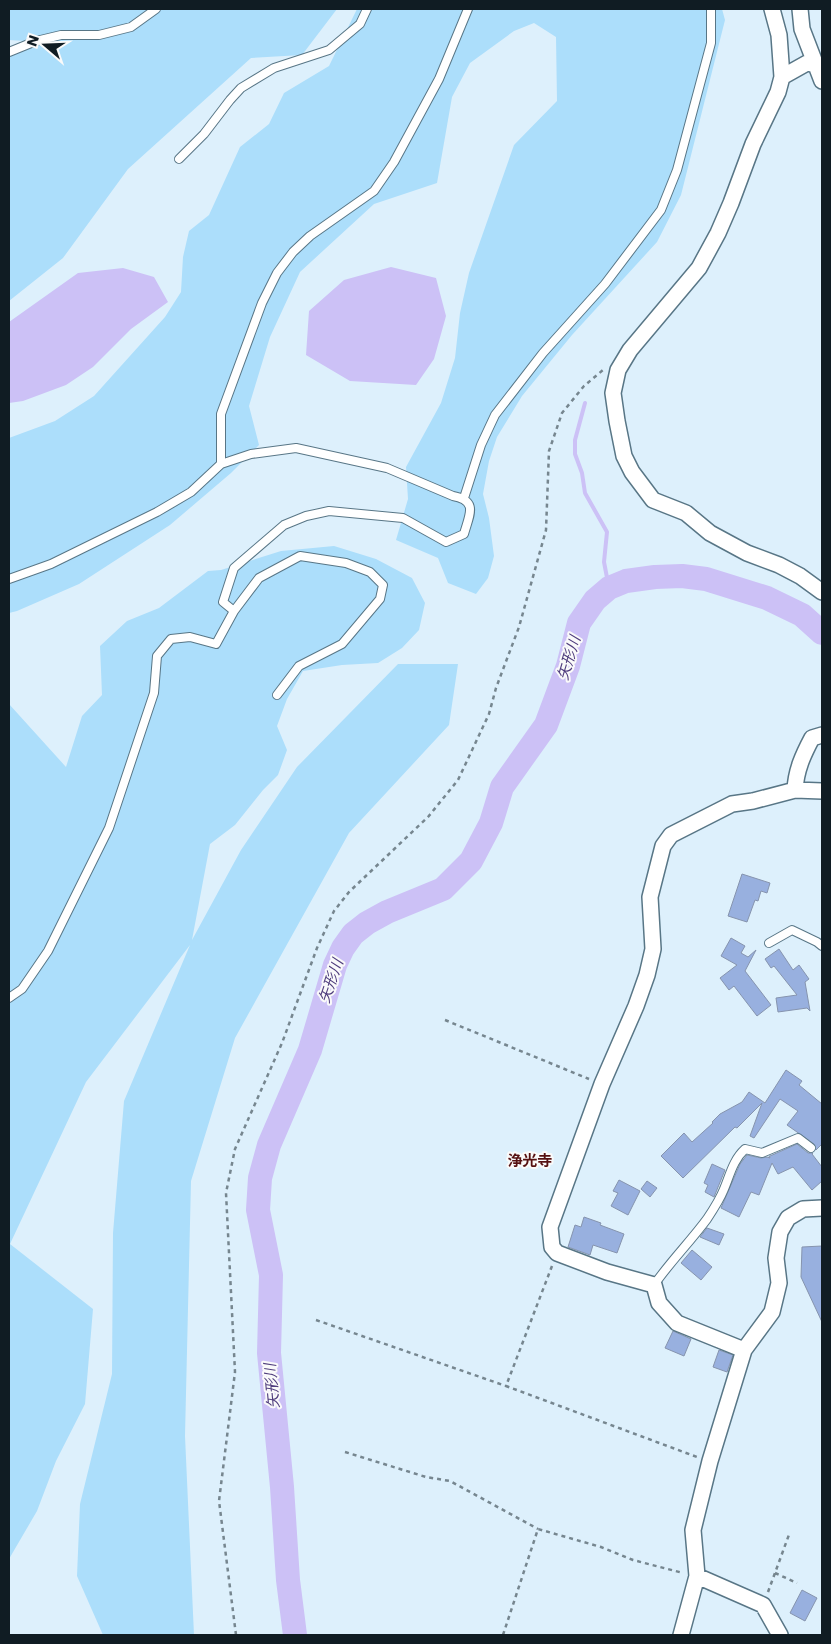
<svg xmlns="http://www.w3.org/2000/svg" width="831" height="1644" font-family="Poppins,'Noto Sans JP',sans-serif">
<style>
.green{fill:#acdefb}
.water{fill:#ccc1f6}
.lines{fill:none;stroke-linecap:round;stroke-linejoin:round}
.stream{stroke:#ccc1f6;stroke-width:4}
.river{stroke:#ccc1f6;stroke-width:24}
.building{fill:#98b0df;stroke:#8694ae}
.service-casing{stroke:#587686;stroke-width:10}
.minor-casing{stroke:#587686;stroke-width:18}
.path{stroke:#76868f;stroke-width:2.5;stroke-dasharray:4 4;stroke-linecap:butt}
.service{stroke:#fff;stroke-width:8}
.minor{stroke:#fff;stroke-width:15}
.labels{text-anchor:middle;stroke-width:4;stroke-linejoin:round;paint-order:stroke}
.water-label{font-size:15px;font-style:italic;fill:#4f3d7d;stroke:#fafafa}
.neighbourhood-label{font-size:15px;font-weight:bold;fill:#561111;stroke:#fafafa}
</style>
<rect width="100%" height="100%" fill="#ddf0fc"/>
<path class="green" d="M9,9h328l-35,46 -51,3 -123,111 -65,89 -54,43v-245l33,-14 -33,-2z
M357,9h365l3,11 -44,175 -24,47 -85,93 -50,61 -25,41 -8,24 -6,33 6,24 5,38 -6,22 -12,16 -28,-11 -10,-25 -42,-18 12,-41 -2,-32 35,-64 14,-45 5,-45 9,-40 45,-128 43,-44 -1,-64 -22,-14 -20,8 -44,32 -18,34 -15,86 -63,21 -74,68 -30,65 -21,69 10,39 -28,28 -61,52 -91,59 -62,27 -8,2v-175l46,-17 39,-25 71,-79 16,-25 2,-35 6,-26 20,-16 31,-68 29,-23 15,-31 45,-27z
M334,546l42,13 36,19 13,25 -6,27 -17,18 -24,15 -36,2 -39,6 -16,28 -10,27 10,24 -9,25 -15,15 -28,35 -25,19 -18,96 49,-90 56,-83 101,-103h60l-9,61 -100,108 -114,205 -44,143 -6,255 9,199h-91l-26,-59 3,-72 32,-130 1,-141 11,-132 66,-156 -104,137 -76,162 83,65 -8,95 -29,57 -19,50 -28,48v-855l57,63 16,-51 20,-21 -2,-49 27,-25 32,-13 49,-37 13,-1 60,-19z"/>
<path class="water" d="M391,267l45,11 10,38 -12,43 -18,26 -66,-4 -44,-26 3,-44 35,-31z
M123,268l31,9 14,25 -37,27 -38,38 -27,18 -43,16 -14,2v-81l69,-49z"/>
<g class="lines">
<path class="stream" d="M585,403l-10,37v14l7,19 3,20 22,39 -3,30 5,26"/>
<path class="river" d="M295,1635l-7,-55 -6,-93 -13,-134 2,-78 -13,-65 2,-32 9,-33 41,-95 25,-85 8,-17 10,-14 14,-11 20,-11 56,-23 28,-28 20,-38 11,-36 44,-62 22,-59 11,-43 16,-23 14,-12 17,-7 29,-4 27,-1 24,3 61,19 35,17 20,18"/>
</g>
<path class="building" d="M742,874l28,9 -3,10 -6,-2 -3,10 -3,-1 -8,22 -19,-6z
M731,938l14,8 -4,7 7,4 8,-7 -11,21 26,34 -14,11 -23,-30 -5,4 -9,-12 17,-13 -16,-9z
M779,949l14,21 6,-5 10,14 -4,3 5,29 -3,-3 -29,4 -2,-14 21,-3 -23,-29 -3,2 -6,-9z
M786,1070l16,11 -3,4 23,19v40l-6,6 -2,-6 -27,-19 11,-14 -18,-12 -26,39 -4,-2 12,-33 -25,25 -2,-1 -52,51 -22,-22 23,-23 8,9 21,-19 -1,-1 8,-8 22,-12 7,-10 16,11z
M797,1144l11,9h5l-1,1 10,13v14l-10,9 -19,-23 -15,7 -6,-11 -13,32 -8,-3 -12,25 -18,-9 19,-44 7,-9 14,3 6,-1 3,1 -1,-2h1z
M712,1164l13,6 -11,27 -9,-5 3,-7 -4,-2z
M619,1180l21,11 -12,24 -17,-9 7,-13 -5,-2z
M647,1181l10,7 -7,9 -9,-8z
M584,1217l17,6 -1,2 24,9 -7,19 -24,-8 -3,10 -22,-8 7,-22 6,2z
M707,1228l17,6 -5,11 -19,-8z
M822,1246v76l-21,-45 1,-30z
M692,1250l20,17 -11,13 -20,-17z
M673,1331l18,8 -7,17 -19,-8z
M719,1350l14,5 -6,17 -14,-5z
M802,1590l15,8 -12,23 -15,-8z"/>
<g class="lines">
<defs>
<path id="service" d="M9,52l27,-11 25,-6h38l32,-8 25,-18
M179,159l25,-25 26,-34 11,-12 33,-20 55,-18 31,-26 7,-15
M221,464v-50l41,-111 15,-30 16,-21 17,-16 64,-45 20,-29 45,-83 29,-70
M464,498l17,-53 14,-30 48,-62 62,-69 56,-74 16,-40 34,-127v-34
M9,579l42,-15 106,-52 34,-20 30,-28 30,-10 45,-6 91,20 66,28c26,5 16,19 11,38l-18,8 -43,-24 -74,-7 -23,5 -22,9 -50,43 -11,34 11,9 25,-33 41,-22 46,7 24,9 13,13 -3,14 -38,45 -43,22 -22,29
M769,943l23,-13 25,12 5,4
M9,998l13,-9 26,-38 61,-123 45,-135 3,-37 14,-17 19,-2 26,7 18,-33
M654,1285c16,-23 36,-43 53,-66 6,-9 13,-20 17,-30 6,-14 9,-29 21,-40l17,4 36,-15 13,10"/>
<path id="minor" d="M772,9l7,26 3,42 -4,15 -25,52 -22,59 -13,30 -19,35 -69,82 -12,20 -5,23 4,28 7,35 8,16 21,28 33,13 24,20 37,20 32,12 21,11 22,16
M800,9l2,20 20,52
M782,77l25,-14 9,2
M795,790c1,-20 8,-35 17,-52l10,-3
M744,1350l-67,-27 -18,-20 -5,-18 -47,-13 -50,-19 -5,-6 -2,-20 52,-143 34,-78 11,-31 6,-26 -3,-52 13,-51 8,-11 61,-31 21,-3 42,-11 27,1
M697,1576l66,29 17,30
M681,1635l16,-59 -4,-46 17,-69 34,-111 28,-38 7,-29 -3,-25 4,-26 8,-14 15,-9 19,-1"/>
</defs>
<use href="#service" class="service-casing"/>
<use href="#minor" class="minor-casing"/>
<path class="path" d="M445,1020l144,59
M552,1266l-46,120 191,71
M316,1320l190,66
M345,1452l81,25 24,4 88,48
M775,1573l22,10
M768,1592l22,-60
M236,1635l-17,-134 16,-129 -9,-179 9,-44 47,-106 35,-95 17,-37 15,-19 79,-75 30,-37 31,-66 7,-26 23,-61 27,-97 3,-79 13,-38 22,-27 19,-16
M503,1635l35,-106 63,18 32,13 50,13"/>
<use href="#service" class="service"/>
<use href="#minor" class="minor"/>
</g>
<g class="labels">
<g class="water-label">
<text transform="translate(569 658) rotate(-73)" y="5">矢形川</text>
<text transform="translate(331 981) rotate(-71)" y="5">矢形川</text>
<text transform="translate(272 1386) rotate(-95)" y="5">矢形川</text>
</g>
<g class="neighbourhood-label">
<text x="530" y="1166">浄光寺</text>
</g>
</g>
<rect width="831" height="1644" fill="none" stroke="#101c23" stroke-width="20"/>
<g transform="translate(45 45) rotate(289)" stroke="#fafafa" stroke-width="4" paint-order="stroke">
<path d="M0-4L9 19L0 12L-9 19Z" fill="#101c23"/>
<text y="-8" font-size="14" font-weight="bold" text-anchor="middle" fill="#101c23">N</text>
</g>
</svg>
